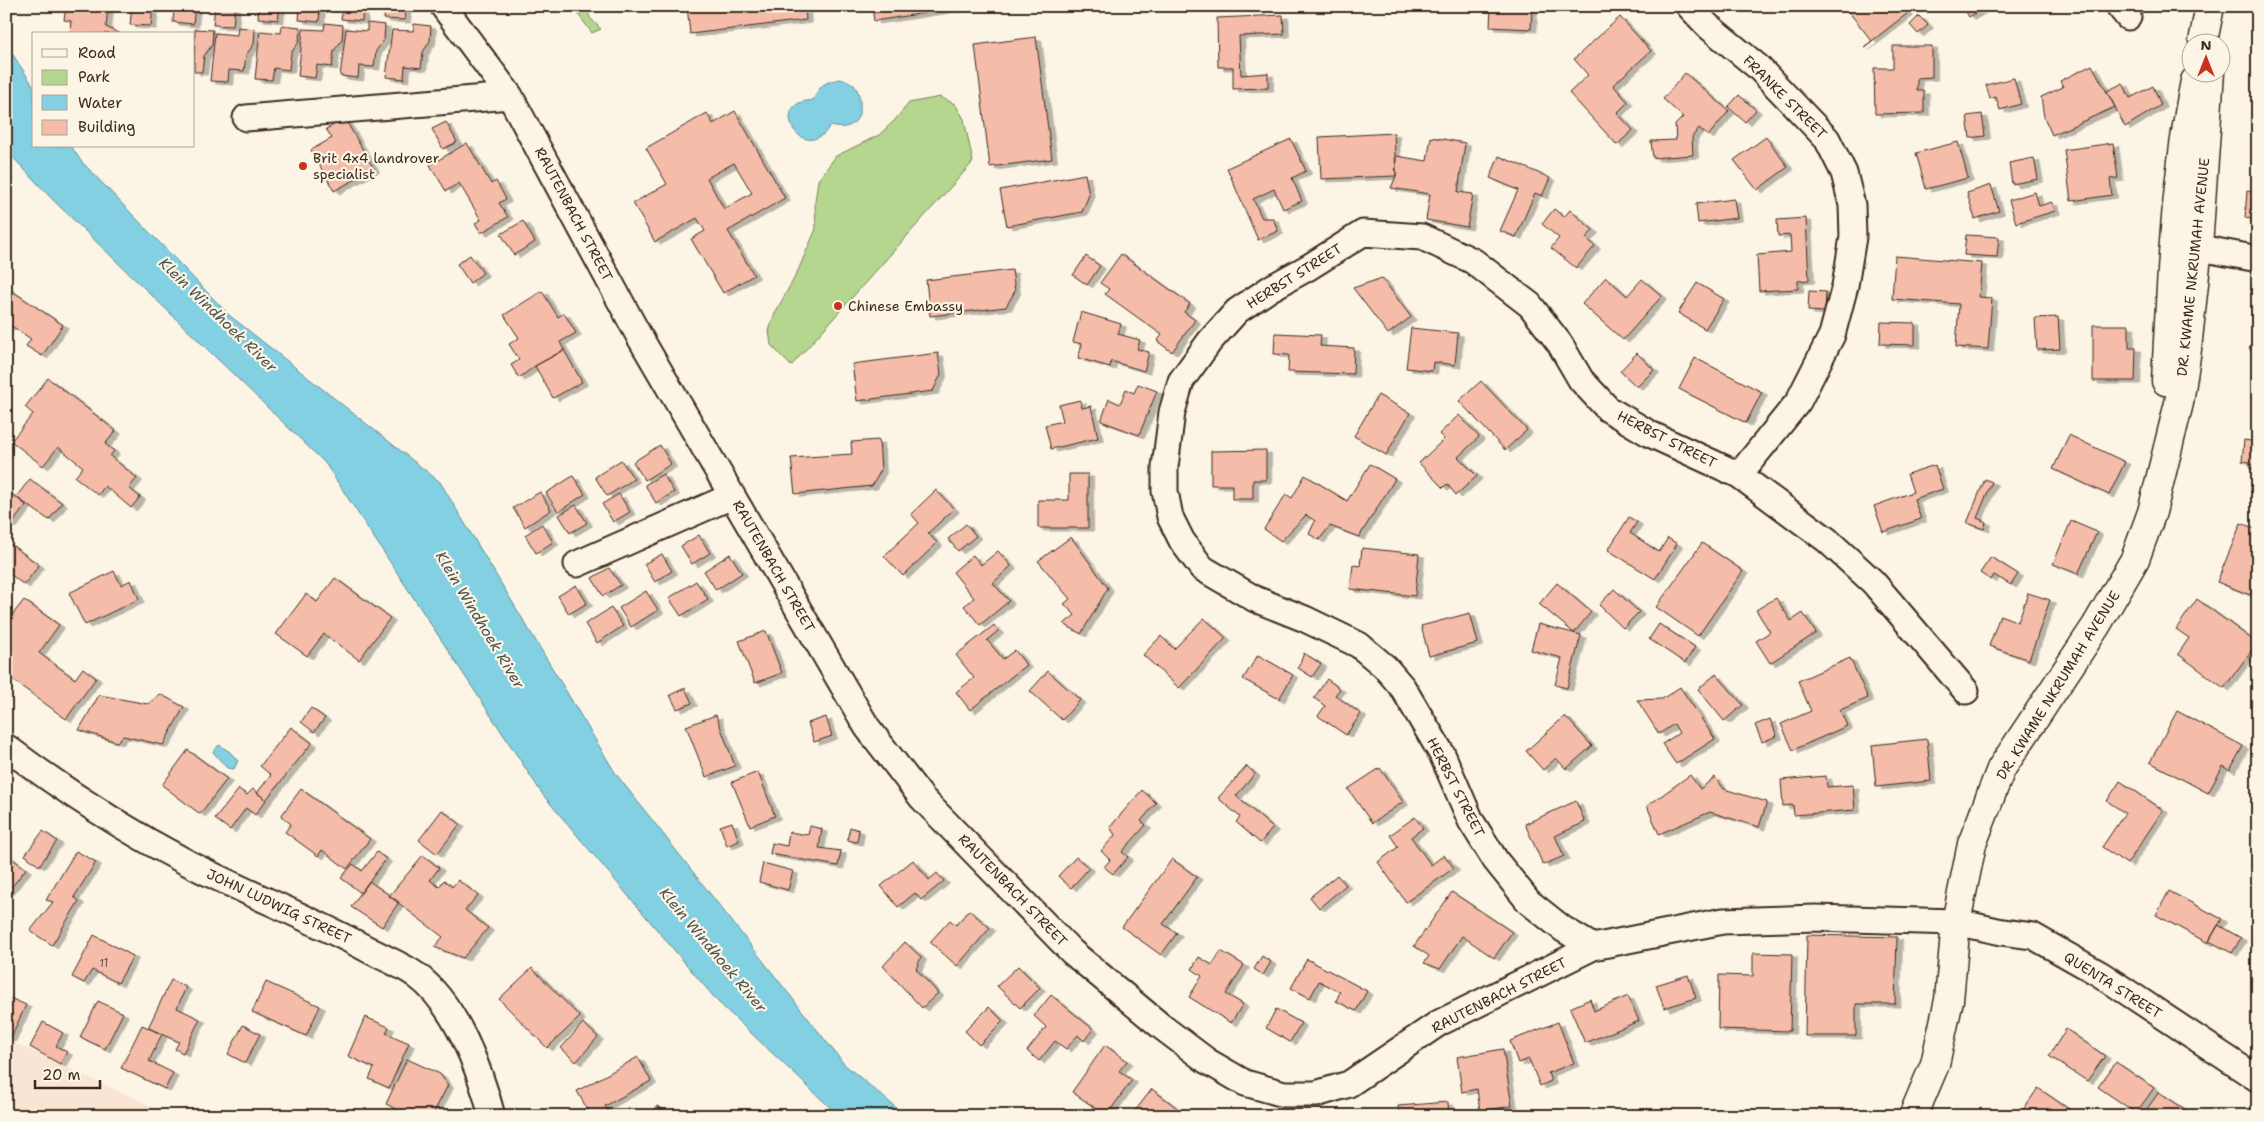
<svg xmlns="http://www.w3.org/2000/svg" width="2264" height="1122" font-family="'Shantell Sans',sans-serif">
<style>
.built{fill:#fae4d3}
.green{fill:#b4d68f;stroke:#788056}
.water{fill:#83d0e2;stroke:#668e94}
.building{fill:#f4bca9;stroke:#3b2a1e;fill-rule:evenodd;filter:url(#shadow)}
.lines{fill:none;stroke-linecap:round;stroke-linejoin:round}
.street-casing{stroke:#3b2a1e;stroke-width:29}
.secondary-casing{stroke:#3b2a1e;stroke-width:31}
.street{stroke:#fcf5e5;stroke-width:25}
.secondary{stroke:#fcf5e5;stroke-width:28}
.poi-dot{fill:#c8321e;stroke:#fcf5e5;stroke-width:2}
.labels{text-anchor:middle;stroke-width:4.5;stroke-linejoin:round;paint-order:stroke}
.number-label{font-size:11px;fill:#694e41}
.street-label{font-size:14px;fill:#3b2a1e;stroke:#fcf5e5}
.poi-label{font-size:14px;fill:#3b2a1e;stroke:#fcf5e5;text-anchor:start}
.water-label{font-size:15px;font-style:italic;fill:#4d544f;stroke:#fcf5e5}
</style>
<defs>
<filter id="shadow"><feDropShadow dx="5.5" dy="3" stdDeviation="0" flood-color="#0004"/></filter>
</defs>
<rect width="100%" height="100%" fill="#fcf5e5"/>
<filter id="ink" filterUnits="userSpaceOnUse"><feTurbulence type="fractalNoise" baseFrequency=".02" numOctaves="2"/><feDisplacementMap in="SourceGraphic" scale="10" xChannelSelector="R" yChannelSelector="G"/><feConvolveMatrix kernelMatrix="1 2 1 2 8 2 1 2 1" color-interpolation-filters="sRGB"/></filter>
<g filter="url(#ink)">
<path class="built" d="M6,1039l132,61 33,16h-165z"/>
<path class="green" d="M572,6h14l4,12 11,11 -9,4z
M940,97l15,7 9,15 9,43 -182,204 -20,-21 -2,-14 6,-18 21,-38 20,-46 -1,-27 3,-22 18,-24 43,-21 15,-14 15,-18z"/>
<path class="water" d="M6,44l28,43v59h37l10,15 148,154 211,167 176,292 228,290 62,52h-67l-121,-114 -175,-207 -218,-332 -272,-263 -47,-50z
M840,79c4,1 10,2 14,6 9,11 10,39 -9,42 -4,1 -11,0 -15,-1 -3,3 -5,8 -8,9 -22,17 -45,-20 -23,-32 5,-3 10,-1 15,-4 5,-14 11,-17 26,-20z
M219,745l11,7 8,9 -4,8 -7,-1 -14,-16z"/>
<path class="building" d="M66,6l42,1 -2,20 15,7h-51l1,-13 -7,-1z
M132,6h21l-2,20 -21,-1z
M174,6h21l-2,18 -20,-2z
M215,6h20l-2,20 -20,-1z
M259,6h21l-2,14 -20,-2z
M300,6h20l-1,16 -20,-2z
M343,6h20l-1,15 -21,-2z
M385,6h21l-1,14 -21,-1z
M687,6h118l1,14 -116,14z
M872,6h98l-96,15z
M1491,6h41l-1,23 -41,-2z
M1844,6h58l6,7 -44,34 8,-6z
M1963,6h25l-19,11z
M1283,15l1,19 -45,2 2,39 27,-2v15l-35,1v-22h-15l-1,-49z
M1919,16l9,9 -10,9 -8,-9z
M1620,17l31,34 -38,34 15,17 -11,11 16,17 -16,15 -48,-52 19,-18 -14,-16z
M325,23l18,2 -1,15 -8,11 -2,16 -15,-2 -2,13 -17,-2 5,-47 21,1z
M367,23l18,2 -1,15 -8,11 -2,16 -15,-1 -1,12 -18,-2 6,-47 21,2z
M414,24l17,2 -1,15 -7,11 -2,16 -16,-2 -1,13 -18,-2 6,-47 21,1z
M282,25l18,2 -1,15 -8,11 -2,17 -15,-2 -2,12 -17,-1 5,-48 21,2z
M238,27l17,2 -1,15 -8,11 -2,16 -15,-1 -1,12 -18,-1 5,-48 22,2z
M195,29l18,1 -1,15 -8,11 -2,16h-8z
M1036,37l16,122 -62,8 -15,-122z
M1893,46h39v31l-15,1v13h7v22l-49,1 -1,-46h19z
M2092,65l23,42 -63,28 -8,-18 -3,-20 22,-10 -3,-6z
M1685,73l44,38 -21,25 -9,-8 -7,9 1,18 -40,3 -2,-17 25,-1 -1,-15 8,-8 -20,-18z
M2014,78l7,26 -21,6 -4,-13 -6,2 -4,-14z
M2123,83l7,15 23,-12 8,19 -36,22 -18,-36z
M1739,95l17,15 -11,12 -17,-15z
M735,111l50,87 -57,33 26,44 -31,18 -32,-54 14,-8 -8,-13 -42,24 -22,-39 34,-19 -21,-36 61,-35 6,11zM734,163l18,30 -28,16 -17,-31z
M1982,114l3,22 -15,2 -3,-22z
M345,119l29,50 -40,22 -23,-41 21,-12 -6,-9z
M446,122l11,20 -14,7 -11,-20z
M1394,133l2,43 -75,3 -2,-42z
M1431,137l34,6 -7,49 15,2 -6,33 -41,-7 4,-26 -39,-6 5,-12v-20l31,5z
M1766,137l22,30 -31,23 -23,-30z
M1291,139l15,32 -14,7 10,23 -19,8 -9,-20 -21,10 9,19h11l5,13 -20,9 -31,-72z
M1958,142l10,36 -42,11 -10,-36z
M467,143l24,41 5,-3 10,18 -7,4 9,14 -27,16 -6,-10 6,-3 -22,-37 -13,8 -16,-26z
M2113,143l5,35 -8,1 2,16 -41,6 -7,-51z
M1499,156l51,22 -8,18 -7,-3 -19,44 -16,-6 18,-41 -28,-12z
M2034,158l4,21 -26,5 -3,-21z
M1085,174l4,21 -7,17 -75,14 -7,-36z
M1991,185l8,26 -24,8 -8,-26z
M2247,191l11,1v28l-13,-2z
M2035,192l4,14 13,-4 3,9 -39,12 -7,-23z
M1734,199l3,19 -39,5 -2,-19z
M1554,209l10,8 6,-7 23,20 -7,8 9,8 -19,22 -25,-20 8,-10 -17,-14z
M1806,218l3,62 -11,1v8l-39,2 -2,-36 34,-3 -1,-17 -12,1 -1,-16z
M523,221l12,21 -21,13 -13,-21z
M1966,235l33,2 -2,20 -33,-2z
M1121,254l69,50 -6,8 11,8 -23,32 -15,-11 5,-6 -57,-41 4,-5 -9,-6z
M470,255l13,18 -13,10 -13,-19z
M1086,256l14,10 -13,19 -14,-10z
M1895,256l87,7 -3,34 13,1 -4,51 -32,-2 3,-43 -67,-5z
M1012,270l3,21 -9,16 -76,9 -4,-36z
M1606,277l21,19 15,-17 20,17 -39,44 -41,-36z
M1382,278l29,39 -23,17 -35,-46z
M1697,283l27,16 -19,30 -27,-16z
M6,287l57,38 -21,31 -16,-10 5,-7 -21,-14 -4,4z
M542,291l16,26 6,-4 12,20 -16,9 4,8 -29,16 -16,12 -8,-13 8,-5 -10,-16 10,-6 -15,-23z
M1809,291l17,1 -1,20 -17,-1z
M1081,312l40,12 -3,10 22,6 -3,9 12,3 -5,19 -33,-10 -1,6 -32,-9 4,-14 -9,-2z
M2058,317l2,32 -23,1 -2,-32z
M1881,322l34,1v22l-35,-1z
M2093,325h36v23h7l-1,33h-42z
M1411,328l47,5 -3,32 -22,-3 -1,9 -26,-3z
M1275,333l46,2 -1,11 34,2 -1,26 -65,-2 1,-17 -15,-1z
M2258,342v22l-9,-17z
M564,350l18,32 -29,16 -18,-32z
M938,353l3,21 -8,17 -76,10 -5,-37z
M1637,353l17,17 -17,17 -17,-16z
M1695,358l67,34 -16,31 -67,-34z
M48,378l68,53 -11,13 9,7 -4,5 27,22 -8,10 11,9 -9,11 -26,-22 -7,9 -23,-18 8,-10 -25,-20 -15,19 -32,-25 22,-27 -8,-7z
M1481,381l46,49 -22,20 -46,-49z
M1138,384l19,7 -18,44 -38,-14 8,-22 11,5 6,-15 8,4z
M1378,395l32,18 -24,42 -32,-19z
M1080,400l2,8 9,-2 7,32 -47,11 -6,-24 18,-4 -4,-16z
M1459,415l20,22 -21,20 19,19 -21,19 -9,-11 -4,4 -24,-25 25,-24 -5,-5z
M2069,435l56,27 -16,33 -56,-26z
M879,440l2,30 -9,16 -77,8 -4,-36 61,-4 -1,-12z
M2244,440l14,2v27h-8v-7l-8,-1z
M660,445l11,19 -26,16 -12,-18z
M1266,450v30h-13v19h-21v-14h-21v-34z
M621,460l13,19 -27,17 -12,-19z
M1370,464l25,15 -36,58 -29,-11 -11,14 -10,-6 6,-13 -9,-6 -25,26 -17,-12 22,-35 6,4 13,-23 42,26z
M1935,465l8,24 -29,10 7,20 -38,13 -9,-26 39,-14 -6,-18z
M663,474l11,18 -18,11 -11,-18z
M1069,474h19v54h-50v-28h31z
M573,476l12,18 -27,18 -12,-19z
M30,479l32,24 -13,17 -33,-23z
M1985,479l7,3 -15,36 9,4 -2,7 -17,-6z
M6,490l20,15 -15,20 -5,-4z
M936,490l18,19 -26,24 9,10 -34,33 -19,-20 35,-33 -8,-9z
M540,492l11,18 -26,17 -12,-19z
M619,494l11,18 -17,10 -11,-18z
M576,505l11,18 -17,10 -11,-18z
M1629,517l8,5 -7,11 29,19 9,-14 9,6 -22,35 -47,-29z
M2071,521l26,11 -19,42 -25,-10z
M2241,523l17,7v47l-8,18 -33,-13z
M542,524l11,18 -17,11 -11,-18z
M966,524l10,12 -18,15 -10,-12z
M699,535l11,18 -18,11 -11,-18z
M1071,537l37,51 -27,46 -17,-10 11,-9 -11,-11 6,-5 -32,-38z
M6,541l33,24 -15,20 -18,-14z
M1702,543l41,28 -45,65 -42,-29z
M1362,548l57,6 -4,42 -65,-7 3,-24 7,1z
M998,551l13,15 -18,17 16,18 -29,24 -16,-19 10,-8 -21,-26 20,-17 8,10z
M662,554l10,17 -17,11 -11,-18z
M730,554l12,19 -26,17 -12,-19z
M1991,557l27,17 -7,11 -17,-10 -3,5 -11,-7z
M609,568l12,17 -18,11 -11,-18z
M114,571l7,14 10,-5 8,19 -54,26 -16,-32z
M335,578l55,40 -31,42 -35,-26 -17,22 -31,-22 30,-40 11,8z
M696,581l12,18 -27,17 -12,-18z
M1557,583l34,29 -17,21 -35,-29z
M576,585l11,18 -18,11 -11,-18z
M1614,589l25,23 -16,16 -24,-23z
M646,591l12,19 -27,17 -12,-19z
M2028,593l22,7 -21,60 -40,-14 11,-31 18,7z
M1776,598l15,23 12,-8 13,20 -46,30 -14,-22 14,-9 -14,-22z
M2197,599l60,44 -33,45 -46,-34 11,-16 -13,-9z
M24,600l35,25 -20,28 36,26 8,-11 13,10 -30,41 -60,-44v-52z
M611,608l12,18 -26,17 -12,-19z
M1470,613l8,30 -49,13 -8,-30z
M1204,618l22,20 -47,50 -36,-33 18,-19 13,13z
M1538,624l43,11 -14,53 -12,-3 7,-27 -31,-8z
M1659,624l36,23 -10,16 -36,-24z
M994,625l4,6 -11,9 16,19 12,-9 11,15 -56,45 -14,-18 18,-14 -18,-23z
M766,631l16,42 -27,10 -16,-42z
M1304,653l17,11 -9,13 -14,-9z
M1258,655l35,20 -14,24 -36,-20z
M1850,658l18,40 -28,12 7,16 -54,24 -12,-26 30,-13 -13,-30z
M1048,671l32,29 -18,20 -32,-29z
M1716,674l27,31 -19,16 -26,-32z
M1327,679l13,10 -5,6 26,19 -15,21 -28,-19 7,-10 -11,-8z
M1680,687l35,52 -39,25 -14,-20 17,-11 -5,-9 -15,10 -22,-34 25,-1z
M685,688l7,15 -15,6 -7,-14z
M160,694l24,13 -21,38 -40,-9 -6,6 -38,-12 20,-35 49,9z
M311,708l14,10 -11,14 -13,-10z
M2177,711l66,35 -13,24 -7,-4 -15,27 -58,-31z
M716,715l19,51 -29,11 -20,-51z
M1565,716l27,30 -26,23 -10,-11 -13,12 -17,-19z
M826,717l6,19 -18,6 -6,-19z
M1770,719l7,17 -15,6 -7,-17z
M291,727l21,16 -46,57 -9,-7 14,-18 -11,-9z
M1927,739l4,42 -55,6 -4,-42z
M188,750l39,29 -27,35 -38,-29z
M1247,766l8,8 -19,22 37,32 -13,15 -24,-21 4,-5 -22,-19z
M1380,768l23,34 -31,21 -24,-34z
M758,772l17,44 -25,10 -18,-44z
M1690,775l10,14 15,-12 9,12 43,13 -8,25 -49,-15 -51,22 -12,-28z
M1826,776l1,11 26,-2 2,25 -61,5 -1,-10 -10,1 -2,-26z
M2120,781l43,29 -36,54 -25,-17 23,-34 -18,-12z
M239,789l8,6 6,-6 13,11 -11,15 -9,-7 -16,22 -15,-11z
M301,789l69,50 -23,30 -25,-19 -4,6 -33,-24 6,-8 -10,-8z
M1142,790l14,13 -15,18 5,4 -24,27 6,5 -15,17 -9,-7 6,-7 -9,-9 14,-16 -5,-8z
M1576,801l9,21 -30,14 9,20 -21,9 -18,-41z
M442,810l18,14 -23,30 -18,-14z
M1415,817l8,11 -12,9 20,28 13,-10 10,13 -48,34 -28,-40 20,-15 -8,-12z
M732,822l7,19 -12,5 -7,-20z
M810,826l12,3 -3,19 22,3 -3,15 -68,-12 2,-11 15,3 2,-14 19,3z
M850,827l9,3 -2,12 -10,-2z
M43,831l14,10 -18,25 -14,-11z
M76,851l20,11 -22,35 5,4 -27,44 -22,-14 23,-29 -7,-2z
M377,852l9,7 -25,34 -20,-15 12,-14 9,7z
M6,854l20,15 -20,25z
M423,855l16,13 -9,12 9,7 5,-7 8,7 6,-7 20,15 -13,15 23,18 -25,30 -29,-11 9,-10 -54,-41z
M1076,857l13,11 -18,20 -13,-12z
M1172,859l25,18 -34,47 14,9 -16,22 -39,-28z
M913,860l16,20 8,-7 7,8 -23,19 -6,-7 -17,14 -17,-21z
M763,863l30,8 -5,19 -29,-8z
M1337,875l9,10 -27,23 -9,-11z
M369,881l30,21 -17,25 -31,-20z
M2169,891l53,28 -14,24 -52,-28z
M1452,892l60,40 -18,26 -32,-22 -22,33 -16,-6 5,-7 -15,-10z
M969,910l21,18 -33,38 -27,-24 20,-22 6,5z
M2218,925l23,13 -9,15 -23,-12z
M94,935l39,21 -15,27 -26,-13 -8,13 -12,-6z
M1807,935l90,2 -2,67h-39v32h-51z
M905,942l16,15 -5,12 22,24 -16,15 -39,-42z
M1221,951l23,14 -18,29 17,10 -12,19 -42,-26 13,-21 -10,-7 7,-12 13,8z
M1753,953l39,1 -2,77 -72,-2 1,-54 34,1z
M1262,956l9,6 -8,13 -9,-6z
M1307,959l60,32 -11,20 -20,-10 4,-9 -21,-11 -9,17 -19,-10z
M1018,966l22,22 -20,20 -23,-22z
M532,968l48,49 -33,31 -48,-49z
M1688,975l8,23 -32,10 -8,-23z
M171,980l15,7 -9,21 23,11 -17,34 -8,-4 4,-7 -31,-14z
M266,982l54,24 -14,30 -54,-24z
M1051,995l42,34 -9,12 -6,-6 -12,14 -11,-8 -16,20 -12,-10 19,-24 -12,-11z
M1628,996l11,25 -54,22 -15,-35 20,-9 4,12z
M10,998l16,7 -16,34 -4,-2v-30z
M98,1001l25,12 -18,36 -25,-12z
M989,1007l14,14 -24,24 -14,-14z
M1276,1009l25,14 -11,19 -24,-14z
M365,1017l24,10 -3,6 23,10 -20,45 -20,-9 5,-11 -26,-12z
M43,1022l20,11 -7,13 11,6 -7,12 -30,-17z
M1558,1022l16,41 -26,10 3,8 -11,5 -11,-27 -11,4 -8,-22z
M583,1023l15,14 -22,25 -15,-14z
M142,1025l20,9 -13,27 24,12 -8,16 -44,-21z
M243,1025l17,9 -15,29 -17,-9z
M2066,1029l39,27 -18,25 -38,-25z
M1105,1045l22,16 -8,10 13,9 -26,36h-17l6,-8 -23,-16z
M1503,1049l9,57 -32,5 -3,-22 -15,3 -5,-35z
M638,1057l13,24 -46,25 6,10h-20l-14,-25z
M407,1059l33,15 8,11 -16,31h-22l-24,-12z
M2116,1062l38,26 -18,25 -38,-26z
M2038,1088l38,26 -1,2h-52l-3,-2z
M1152,1089l29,22 -4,5h-46z
M2159,1092l36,24h-53z
M1448,1102l1,14h-50l-1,-10z
M657,1106l17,10h-23z"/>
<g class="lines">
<defs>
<path id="street" d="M443,6l67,90 129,240 228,391 55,71 150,154 90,75 45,34 38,22 39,11h32l33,-10 90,-61 154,-76 130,-26 92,-3 141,4 46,10 31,4 67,38 158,105
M1689,6l19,20 50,41 69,72 17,34 8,32 1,32 -8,49 -13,49 -34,67 -59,73
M2119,6l9,11
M246,118l264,-22
M2179,244l79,15
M577,564l155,-68
M6,747c57,43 119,83 182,116 60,31 122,55 181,87 15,8 33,15 47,25 40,29 64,95 76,141
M1593,947l-30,-18 -34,-27 -33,-41 -25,-40 -29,-67 -39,-66 -18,-21 -26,-22 -54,-26 -50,-20 -53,-31 -20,-27 -12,-24 -5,-26v-24l7,-55 9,-31 29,-40 27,-30 34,-23 38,-21 54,-34 59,4 51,24 57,44 30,39 21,36 27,29 42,25 89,41 88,65 46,42 93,109"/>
<path id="secondary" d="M2203,42l7,-36
M2166,381c5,-100 9,-202 29,-300
M1913,1116l22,-52 14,-64 7,-78 16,-78 29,-75 95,-143 39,-67 17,-47 27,-109 8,-54 11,-103 12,-174"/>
</defs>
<use href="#street" class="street-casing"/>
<use href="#secondary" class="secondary-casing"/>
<use href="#street" class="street"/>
<use href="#secondary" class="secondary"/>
</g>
</g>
<g class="poi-dot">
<circle cx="303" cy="166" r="5"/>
<circle cx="838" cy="306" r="5"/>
</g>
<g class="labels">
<g class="number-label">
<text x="104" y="967">11</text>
</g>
<g class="street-label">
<text transform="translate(1785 97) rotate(45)" y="5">FRANKE STREET</text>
<text transform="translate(574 214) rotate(62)" y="5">RAUTENBACH STREET</text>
<text transform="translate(2193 267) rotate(-84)" y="5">DR. KWAME NKRUMAH AVENUE</text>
<text transform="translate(1294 276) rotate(-32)" y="5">HERBST STREET</text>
<text transform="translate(1667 439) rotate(27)" y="5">HERBST STREET</text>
<text transform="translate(774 566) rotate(60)" y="5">RAUTENBACH STREET</text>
<text transform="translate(2058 685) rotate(-58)" y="5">DR. KWAME NKRUMAH AVENUE</text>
<text transform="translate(1456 787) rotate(63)" y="5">HERBST STREET</text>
<text transform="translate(1013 890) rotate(46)" y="5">RAUTENBACH STREET</text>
<text transform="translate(279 906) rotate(25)" y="5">JOHN LUDWIG STREET</text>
<text transform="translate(2113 985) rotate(32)" y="5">QUENTA STREET</text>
<text transform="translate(1499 995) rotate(-27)" y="5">RAUTENBACH STREET</text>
</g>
<g class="poi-label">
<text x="313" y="163">Brit 4x4 landrover<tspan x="313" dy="16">specialist</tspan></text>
<text x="848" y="311">Chinese Embassy</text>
</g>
<g class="water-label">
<text transform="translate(218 315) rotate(44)" y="5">Klein Windhoek River</text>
<text transform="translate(480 620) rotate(59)" y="5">Klein Windhoek River</text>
<text transform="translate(713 950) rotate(50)" y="5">Klein Windhoek River</text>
</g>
</g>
<rect width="2264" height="1122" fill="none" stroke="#fcf5e5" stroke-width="25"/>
<rect x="12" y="12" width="2239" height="1097" fill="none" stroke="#3b2a1e" stroke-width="2" filter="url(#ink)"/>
<rect x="32" y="32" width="162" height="115" fill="#fcf5e5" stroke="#afa495"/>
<rect x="42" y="49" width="25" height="8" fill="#fcf5e5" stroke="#afa495"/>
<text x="78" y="58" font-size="15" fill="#3b2a1e">Road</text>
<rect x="42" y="70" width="25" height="15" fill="#b4d68f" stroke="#afa495"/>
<text x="78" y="82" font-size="15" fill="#3b2a1e">Park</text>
<rect x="42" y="95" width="25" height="15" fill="#83d0e2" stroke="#afa495"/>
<text x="78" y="108" font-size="15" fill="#3b2a1e">Water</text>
<rect x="42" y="120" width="25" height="15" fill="#f4bca9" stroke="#afa495"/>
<text x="78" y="132" font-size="15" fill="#3b2a1e">Building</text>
<g transform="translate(2206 58)"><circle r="24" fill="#fcf5e5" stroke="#afa495"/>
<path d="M0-4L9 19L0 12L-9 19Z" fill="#c8321e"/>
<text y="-8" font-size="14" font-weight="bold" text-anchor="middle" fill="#3b2a1e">N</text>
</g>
<path d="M35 1080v8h65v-8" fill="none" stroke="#3b2a1e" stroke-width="2.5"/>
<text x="42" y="1080" font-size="15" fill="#3b2a1e" stroke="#fcf5e5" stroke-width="4" paint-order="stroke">20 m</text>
</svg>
